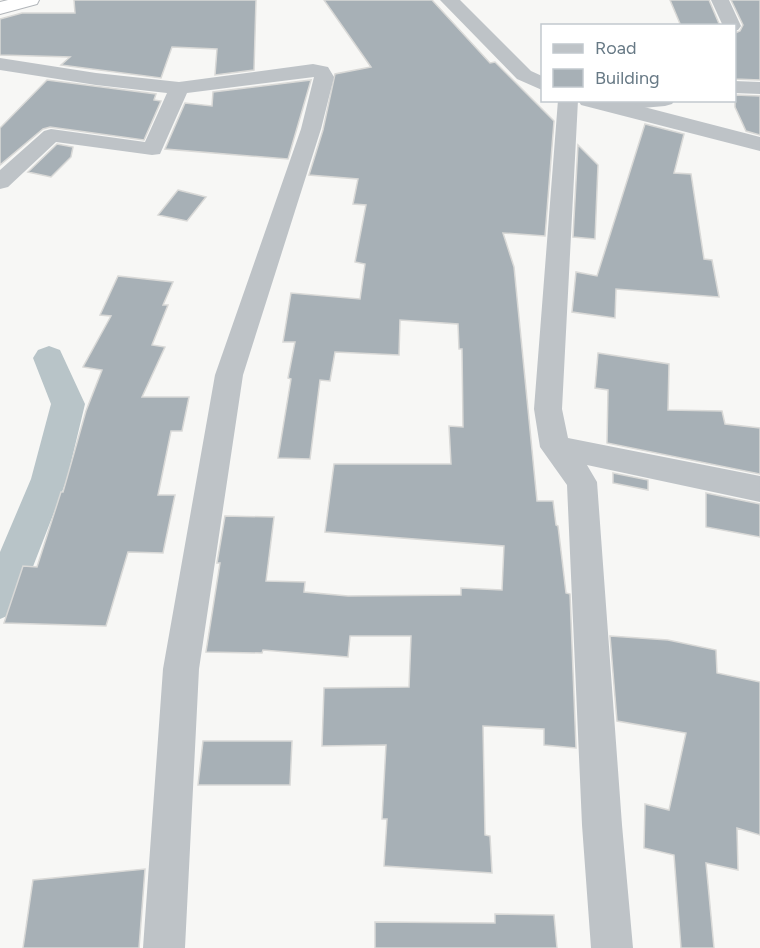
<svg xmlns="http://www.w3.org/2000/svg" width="760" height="948" font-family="Figtree,sans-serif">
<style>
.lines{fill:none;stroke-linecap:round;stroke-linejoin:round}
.canal{fill:#b8c4c8;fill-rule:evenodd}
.building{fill:#a7b0b6;stroke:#d9d9d7;stroke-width:1.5}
.trunk-casing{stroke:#b2b6ba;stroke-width:2}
.minor{fill:#bec3c7;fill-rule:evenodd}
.tertiary{fill:#bec3c7;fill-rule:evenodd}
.trunk{fill:#fff;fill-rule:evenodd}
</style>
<rect width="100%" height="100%" fill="#f7f7f5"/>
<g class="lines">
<path class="canal" d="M49,346l11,4 25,54 -18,75 -47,121 -6,13 -14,6v-67l31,-73 20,-75 -18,-46 5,-8z"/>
</g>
<path class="building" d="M74,0h182l-2,70 -39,5 2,-26 -45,-2 -11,31 -100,-13 9,-8 -70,-2v-36l22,-6h53z
M324,0h108l58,63 5,-1 59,59 -9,115 -42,-3 11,34 23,234h16l3,24 2,1 8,67 4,1 6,154 -32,-3v-16l-61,-3 2,109 5,1 2,37 -108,-7 3,-47h-5l4,-74 -64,1 2,-58 85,-1 2,-51h-61l-2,21 -85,-7 -1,3 -56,-1 14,-89h-3l8,-47 49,1 -8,64 39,1 -1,10 44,4 113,-1v-7l41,2 2,-44 -179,-14 9,-68h117l-2,-38 14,1 -1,-78h-3l-1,-25 -58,-4 -1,35 -64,-3 -5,29 -10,-1 -10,79 -32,-1 13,-79 -3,-1 7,-36h-12l8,-49 69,6 5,-35 -10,-2 11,-57 -13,-1 5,-25 -49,-4 14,-45 12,-56 36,-7z
M670,0h39l11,26h-39z
M731,0h29v80l-25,-1v-46l5,-2 3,-6z
M47,80l109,14 -2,6 7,1 -17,39 -94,-13 -7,2 -43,36v-37z
M311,80l-23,79 -123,-10 20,-46 27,3 1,-14z
M735,95l25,1v39l-14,-4 -11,-24z
M645,124l39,10 -10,39 17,1 13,85 8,1 7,37 -103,-8 -1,29 -43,-6 4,-40 21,4z
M57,144l16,3 -2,10 -20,20 -23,-5z
M578,145l20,20 -3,74 -22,-2z
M178,190l28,7 -19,24 -29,-6z
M118,276l55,6 -10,23h5l-16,40 13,2 -23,50h47l-7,34h-11l-13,64h17l-12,58 -35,-1 -22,74 -102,-3 19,-57 14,1 24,-75h2l23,-81 16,-41 -19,-3 28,-51 -11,-1z
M598,353l71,11 -1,46 54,1 3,13 35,4v46l-153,-31 1,-53 -13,-2z
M613,473l35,7v10l-35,-7z
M706,493l54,11v33l-54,-10z
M610,636l58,4 48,10 1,23 43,9v153l-23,-7 1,42 -32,-7 8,85h-33l-7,-93 -30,-7 1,-44 24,6 17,-77 -69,-12z
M203,741h89l-2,44h-92z
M145,869l-6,79h-116l10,-68z
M495,914l59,1 3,33h-182v-26l120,1z"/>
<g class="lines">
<defs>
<path id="trunk" d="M8,0h31l-2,4 -37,10v-12z"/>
</defs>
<use href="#trunk" class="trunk-casing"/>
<path class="minor" d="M711,0h18l12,26 -3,4 -4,1v-5h-11z
M0,58l96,15 83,9 134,-18 15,3 6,10 -13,52 -78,246 -44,294 -14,279h-42l20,-279 52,-294 86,-246 13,-52 -127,16 -27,61 -8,1 -96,-13 -48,45 -8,2v-19l44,-39 7,-2 94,13 22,-49 -71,-8 -96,-15z
M734,81l26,1v12l-26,-1z
M558,100h20l-16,309 6,29 192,38v26l-173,-37 10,17 25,343 11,123h-42l-9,-123 -15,-340 -27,-38 -6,-38z
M602,100h73l-3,4 -7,2 -57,5 -7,-2 -3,-4z"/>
<path class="tertiary" d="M440,0h20l71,71 11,5v14l-25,-11z
M578,100h39l143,37v14l-179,-46z"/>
<use href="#trunk" class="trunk"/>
</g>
<rect x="541" y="24" width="195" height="78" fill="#ffffff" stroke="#c2c9ce" stroke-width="1.5"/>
<rect x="553" y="44" width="30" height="9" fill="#bec3c7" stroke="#c2c9ce" stroke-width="1.5"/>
<text x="595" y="54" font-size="18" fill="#677985">Road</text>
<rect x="553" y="69" width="30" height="18" fill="#a7b0b6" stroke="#c2c9ce" stroke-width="1.5"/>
<text x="595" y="84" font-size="18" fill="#677985">Building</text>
</svg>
